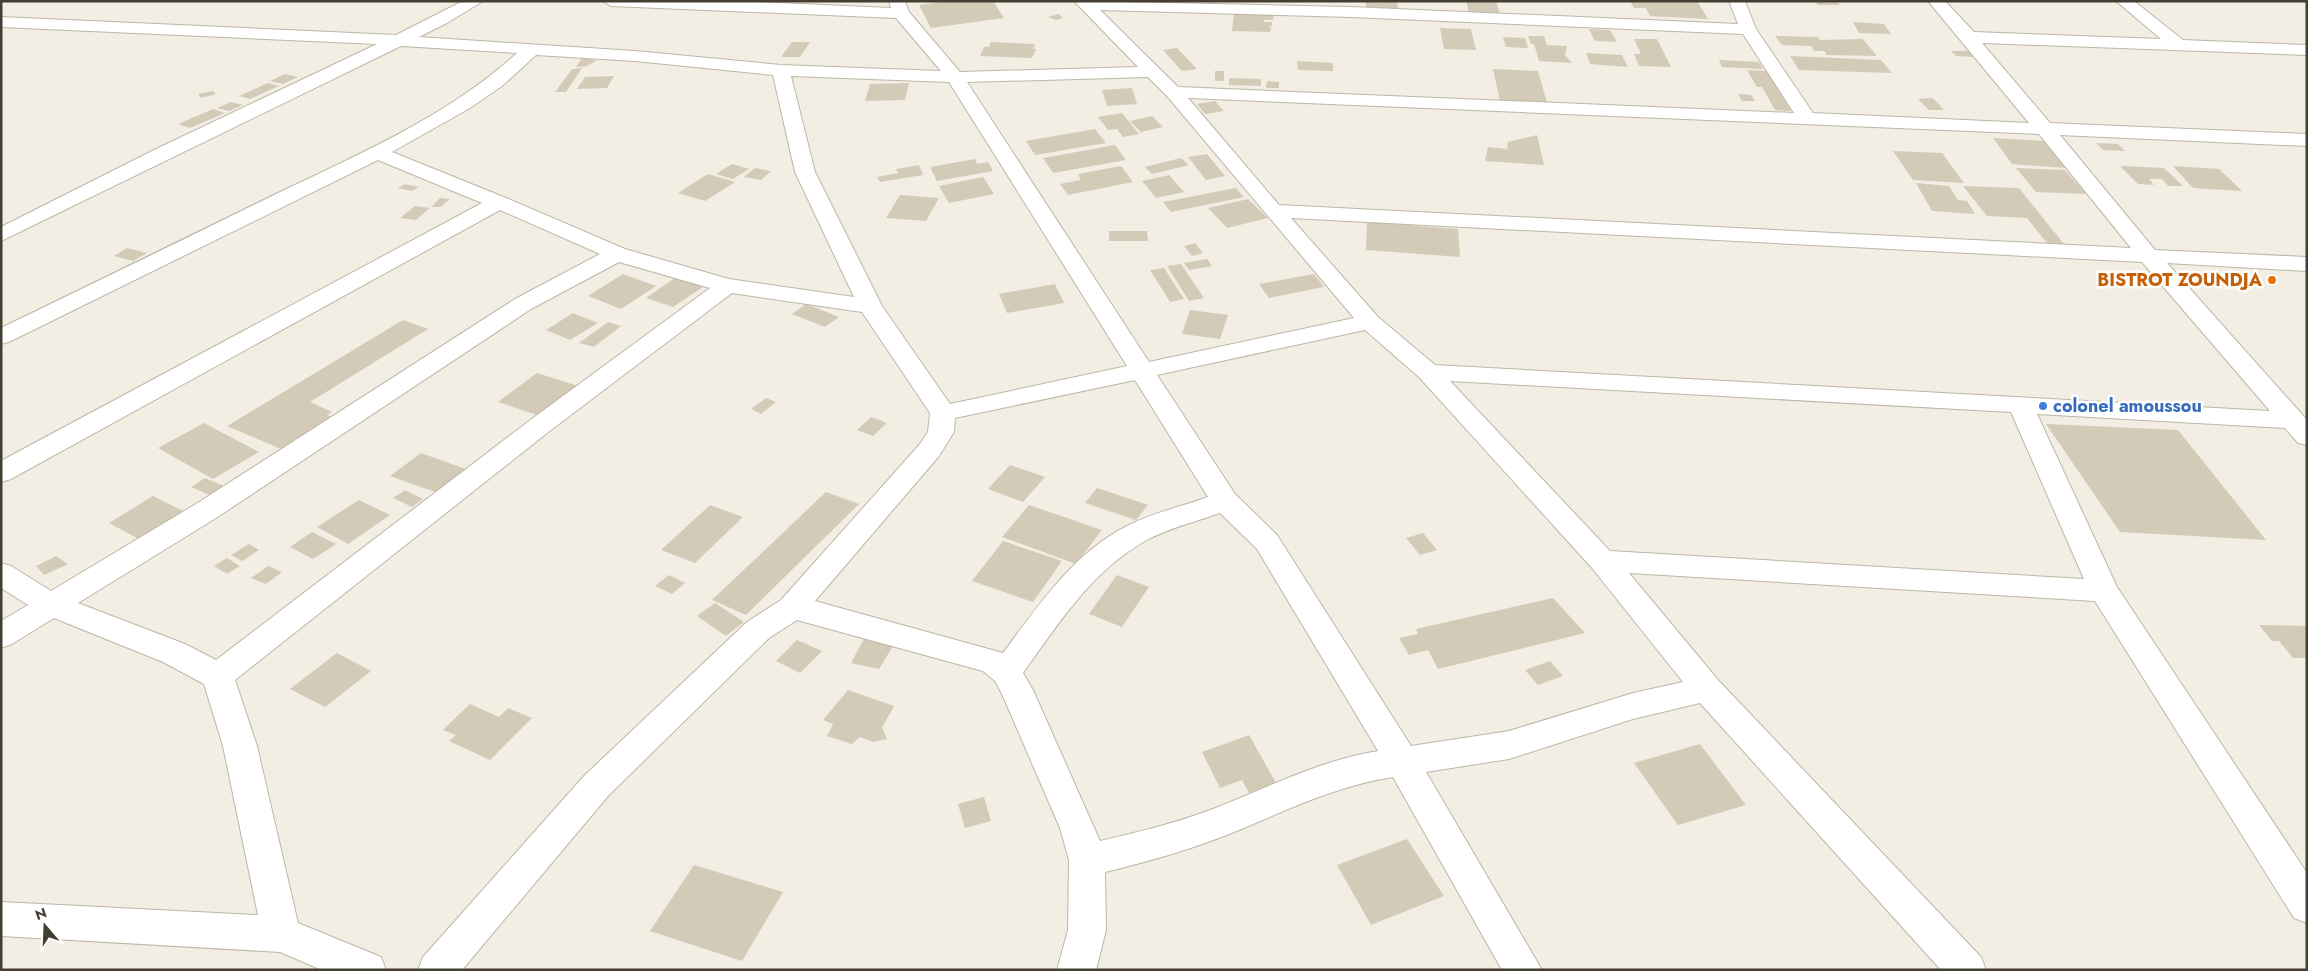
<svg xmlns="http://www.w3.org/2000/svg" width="2308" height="971" font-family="Jost,sans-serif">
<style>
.building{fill:#d4cab8}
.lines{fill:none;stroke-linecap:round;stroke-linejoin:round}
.minor-casing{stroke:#beb6a6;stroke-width:2}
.minor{fill:#fff;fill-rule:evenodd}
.food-dot{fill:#e8710a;stroke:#fff;stroke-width:2}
.shop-dot{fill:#3f7fe0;stroke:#fff;stroke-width:2}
.labels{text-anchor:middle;stroke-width:5;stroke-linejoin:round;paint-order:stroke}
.food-label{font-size:18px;font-weight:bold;fill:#c56008;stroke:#fff;text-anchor:end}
.shop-label{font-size:18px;font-weight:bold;fill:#366cbe;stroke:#fff;text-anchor:start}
</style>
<rect width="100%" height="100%" fill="#f2eee3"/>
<path class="building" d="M950,1h43l11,17 -73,10 -12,-23z
M1366,1h31l1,8 -32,-1z
M1466,1h30l4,13 -31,-1z
M1630,1h67l11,18 -58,-3 -4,-8h-12z
M1814,1h22l4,4h-22z
M1234,13l40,2 -1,5h-9v2h8v4h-5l4,1 -1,5 -38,-1z
M1059,14l4,4 -7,2 -8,-3z
M1853,22l31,2 7,10 -32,-1z
M1440,28l31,1 5,21 -32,-1z
M1589,29l21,1 7,12 -22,-1z
M1528,36h16l3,9 20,1 -2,9 7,8 -33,-2 -5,-17h-3z
M1775,36l42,1 3,3 43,-1 14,17 -50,-1 -3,-4h-10l-3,-5 -29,-1z
M1503,37l22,1 3,10 -22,-1z
M1634,39h23l14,28 -32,-1 -5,-12h7z
M792,42h18l-10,15h-19z
M991,42l44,2 -2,5h3l-4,9 -52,-2 4,-9h5z
M1177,48l20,21 -15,2 -19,-21z
M1951,51h18l5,6 -18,-1z
M1586,53l36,2 6,12 -38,-3z
M1790,56l91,4 11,13 -93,-3z
M582,58h11l-1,2h5l-10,6 -11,1z
M1719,60l40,2 4,7 -41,-2z
M1297,61l36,2v8l-35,-1z
M582,68l-16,24h-11l17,-23z
M1493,69l45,2 9,32 -47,-2z
M1747,70l21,1 23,40 -16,-1 -13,-23h-5z
M1215,71h9v10h-9z
M285,74l13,3 -15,7 -13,-3z
M614,76l-7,12 -30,1 8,-12z
M1229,78l32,1v7l-32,-1z
M1267,81l12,1v6h-13z
M268,83l11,3 -29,13 -11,-3z
M909,83l-4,17 -40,1 5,-17z
M1132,88l5,16 -30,2 -5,-16z
M213,91l3,3 -15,4 -3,-4z
M1738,94l13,1 4,6h-13z
M1933,98l11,12h-15l-11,-11z
M1215,101l9,10 -19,3 -8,-10z
M231,102l12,3 -14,6 -12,-3z
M213,109l12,4 -35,15 -12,-4z
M1122,113l17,21 -16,3 -6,-8 -9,1 -10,-13z
M1152,116l11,11 -22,5 -11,-11z
M1095,129l11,14 -71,12 -9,-14z
M1537,135l7,30 -59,-4 3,-14 19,2 1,-7z
M1993,138l52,3 21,27 -54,-4z
M2096,143l22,1 7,7 -22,-1z
M1115,145l11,15 -73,13 -10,-15z
M1893,151l49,2 22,30 -51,-3z
M1207,154l18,22 -19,4 -18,-23z
M1181,158l8,7 -37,9 -7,-7z
M975,159l2,5 11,-2 5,9 -56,10 -7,-14z
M732,164l17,5 -16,10 -17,-5z
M919,165l4,10 -43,7 -3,-5 21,-4 -2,-4z
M1121,166l12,16 -65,13 -8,-11 21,-4 -3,-6z
M2120,166l44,2 19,18h-15l-6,-7h-13l5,6 -16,-1z
M2173,166l46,3 23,22 -49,-3z
M755,168l16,3 -10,9 -17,-3z
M2016,168l49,2 21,24 -50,-2z
M708,174l27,8 -30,19 -27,-8z
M1169,175l15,17 -28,6 -14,-17z
M983,177l11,17 -45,9 -10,-17z
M1916,183l33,3 9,14 9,1 8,13 -43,-3z
M405,184l14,3 -7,4 -14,-3z
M1963,186l56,2 45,56 -17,-1 -20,-25 -40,-2z
M1236,188l8,9 -73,15 -8,-10z
M900,195l39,3 -13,23 -40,-3z
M440,198l10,1 -9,8h-10z
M1248,199l20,19 -41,10 -19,-20z
M415,206l15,2 -14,12 -16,-2z
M1367,222l91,7 2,28 -94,-7z
M1109,231h38l1,10h-39z
M1195,243l8,10 -11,3 -8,-10z
M127,248l20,5 -14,8 -19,-5z
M1207,259l5,7 -23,4 -5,-7z
M1181,264l23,34 -15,3 -22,-35z
M1164,268l20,31 -14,3 -20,-32z
M623,274l33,12 -35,23 -33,-13z
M1314,274l10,13 -55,11 -10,-14z
M676,277l27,10 -30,20 -27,-9z
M1055,284l9,19 -57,10 -8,-19z
M806,304l33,13 -14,10 -33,-13z
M1190,310l38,5 -8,24 -38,-5z
M573,313l25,10 -28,17 -24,-10z
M403,320l25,9 -118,73 22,10 -5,3 5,2 -51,32 -54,-23z
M608,322l13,4 -27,21 -15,-4z
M537,373l41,13 -38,30 -42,-14z
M766,398l10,4 -15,12 -10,-5z
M871,417l16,6 -14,13 -16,-6z
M204,423l55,29 -46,27 -55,-31z
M2046,424l132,6 88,110 -146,-8z
M421,453l47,17 -30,23 -48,-17z
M1010,465l35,12 -22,25 -35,-13z
M205,478l26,11 -14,9 -26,-11z
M1097,488l51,17 -12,15 -51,-17z
M405,490l18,9 -11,8 -19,-9z
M826,492l33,12 -113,111 -34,-15z
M153,496l38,19 -45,28 -37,-20z
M359,500l31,15 -42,29 -31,-17z
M710,505l33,12 -48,46 -34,-13z
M1029,505l73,25 -26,34 -74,-27z
M312,532l24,12 -23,15 -23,-12z
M1423,533l14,17 -17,5 -14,-17z
M1003,541l59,20 -29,41 -61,-21z
M249,544l10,6 -17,11 -11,-6z
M56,556l12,8 -24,11 -8,-9z
M227,558l13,8 -13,8 -13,-8z
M268,566l14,6 -16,12 -15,-6z
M669,575l16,8 -13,11 -17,-8z
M1117,575l32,12 -27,40 -33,-13z
M1553,598l32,35 -147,36 -10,-19 -19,5 -10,-17 19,-4 -2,-5z
M715,603l29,19 -18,14 -29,-20z
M2259,625l48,1v32h-14l-14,-17h-7z
M864,639l29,7 -14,23 -28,-6z
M797,640l25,11 -22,22 -24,-12z
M337,653l34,18 -46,36 -35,-18z
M1550,661l13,15 -25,9 -13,-15z
M848,690l46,16 -12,22 5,11 -14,3 -13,-5 -8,7 -25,-8 6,-12 -10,-4z
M470,704l29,13 9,-9 24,10 -42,42 -41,-19 7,-6 -13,-5z
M1249,735l27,48 -27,10 -7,-13 -22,8 -18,-36z
M1700,744l46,61 -68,20 -44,-62z
M984,797l7,24 -26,7 -7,-24z
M1407,839l37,57 -73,29 -34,-60z
M694,865l89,27 -41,69 -92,-30z"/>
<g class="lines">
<defs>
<path id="minor" d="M463,1h20l-36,22 -28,14 216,14 146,14 160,6 -45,-53 -285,-12 -8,-5h130l158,7 -2,-7h16l4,11 51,60 178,-5 -64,-66 277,6 387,17 -9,-23h16l11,28 57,84 216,10 -101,-122h17l29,31 187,7 -45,-38h18l49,39 124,5v10l-325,-12 68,80 257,11v12l-247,-11 95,115 152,7v14l-140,-8 140,157v25l-9,-2 -13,-15 -248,-14 80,173 190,286v50l-13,-5 -199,-317 -466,-28 89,107 263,277 5,13h-45l-241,-267 -67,16 -124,40 -83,13 116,198h-40l-109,-193c-56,9 -102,31 -154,53 -43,18 -88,31 -134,42l1,58 -10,40h-39l11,-40 1,-70 -9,-32 -58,-134 -7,-13 -12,-10 -186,-51 -28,18 -161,158 -146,174h-44l5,-13 161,-181 163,-154 34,-22 139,-156 8,-12 2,-19 -68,-101 -130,-19 -185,140 -312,247 22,66 41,177 83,34 5,13h-64l-42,-18 -279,-16v-34l257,13 -35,-169 -19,-62 -41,-22 -109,-44 -42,26 -11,4v-27l27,-16 -27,-17v-25l10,3 40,25 145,-87 319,-205 85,-45 -100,-44 -489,269 -10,3v-21l481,-258 -104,-43 -369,182 -8,2v-16c93,-45 186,-90 279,-136 82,-39 169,-77 237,-139l-116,-7 -400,195v-14l153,-77 223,-106 -376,-17v-10l395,18zM1100,10l251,7 392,17 51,79 -616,-26zM536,55l99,6 138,14 22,97 59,125 -125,-18 -104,-30 -119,-51 -114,-46 78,-44 32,-22zM791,76l158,6 178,284 -177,38 -68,-98 -67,-134zM1148,77l19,19 187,222 -205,44 -182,-280zM1188,98l851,36 92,114 -852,-43zM1291,218l851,44 128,149 -835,-46 -57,-48zM619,262l91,26 -181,133 -313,239 -31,-16 -107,-41 138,-85 315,-209zM1365,330l54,47 173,191 91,114 -50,11 -124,38 -98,15 -134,-211 -42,-41 -78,-119zM1135,380l73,117c-27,10 -57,16 -83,30 -53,28 -87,79 -122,126l-188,-52 124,-145 15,-24 1,-14zM1450,381l561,31 73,167 -474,-28zM1220,513l37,36 121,202c-58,9 -111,37 -165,58 -37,14 -75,23 -113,32l-67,-151 -10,-17c35,-49 69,-102 122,-132 23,-13 50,-19 75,-28z"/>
</defs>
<use href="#minor" class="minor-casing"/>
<use href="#minor" class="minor"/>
</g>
<circle class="food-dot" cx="2272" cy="280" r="5"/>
<circle class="shop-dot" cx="2043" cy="406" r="5"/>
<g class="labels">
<g class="food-label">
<text x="2262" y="286">BISTROT ZOUNDJA</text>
</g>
<g class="shop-label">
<text x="2053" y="412">colonel amoussou</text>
</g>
</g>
<rect width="2308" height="971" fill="none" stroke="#443e33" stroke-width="5"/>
<g transform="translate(45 926) rotate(341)" stroke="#ffffff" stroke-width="4" paint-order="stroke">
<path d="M0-4L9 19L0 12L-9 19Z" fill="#443e33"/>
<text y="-8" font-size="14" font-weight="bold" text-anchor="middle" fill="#443e33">N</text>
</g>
</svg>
